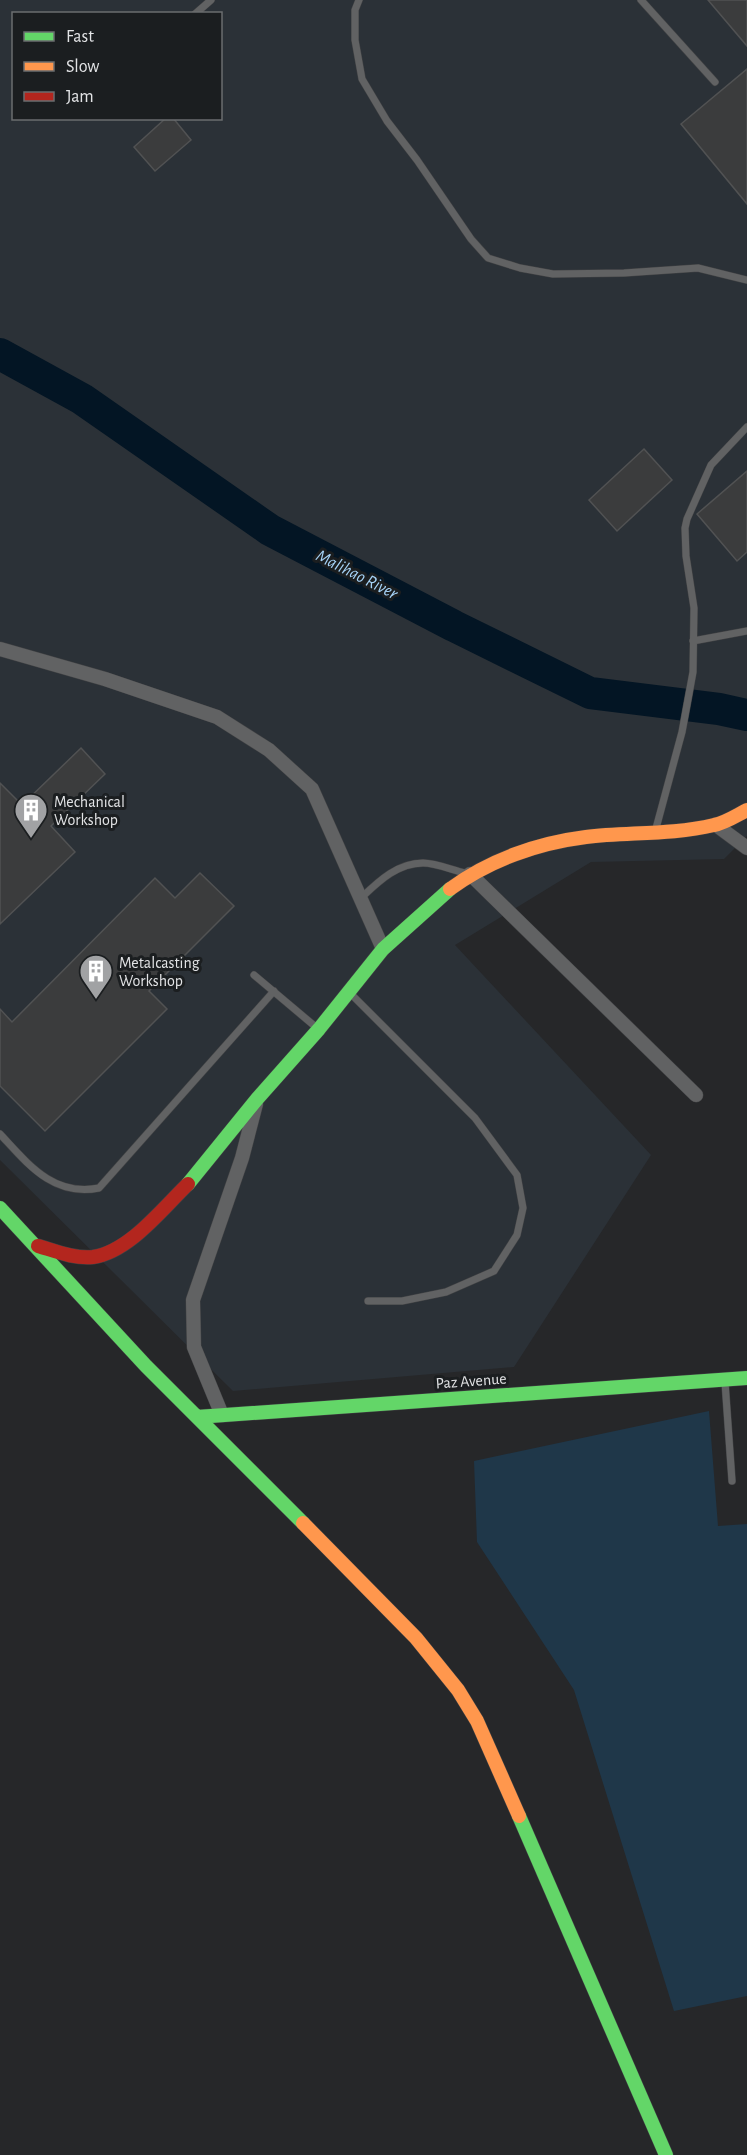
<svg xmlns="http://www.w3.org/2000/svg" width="747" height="2155" font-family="'Alegreya Sans',sans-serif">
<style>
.built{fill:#2b3137;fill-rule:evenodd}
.green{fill:#1f3749}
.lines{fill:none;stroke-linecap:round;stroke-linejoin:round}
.river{stroke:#031524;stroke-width:32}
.building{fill:#3b3c3d;stroke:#515253;stroke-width:1.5}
.lane-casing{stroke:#414244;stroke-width:8}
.street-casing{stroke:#414244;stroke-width:15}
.fast-casing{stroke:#414244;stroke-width:15}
.slow-casing{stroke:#414244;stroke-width:15}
.jam-casing{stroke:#414244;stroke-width:15}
.lane{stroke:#616263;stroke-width:7}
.street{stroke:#616263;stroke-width:14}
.fast{stroke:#63d668;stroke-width:14}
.slow{stroke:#ff974d;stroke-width:14}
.jam{stroke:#b3261e;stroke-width:14}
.labels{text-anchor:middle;stroke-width:6;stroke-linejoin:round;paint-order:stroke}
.poi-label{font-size:16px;fill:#e3e4e6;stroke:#1b1e20;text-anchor:start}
.street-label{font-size:16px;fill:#e3e4e6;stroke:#1b1e20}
.water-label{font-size:18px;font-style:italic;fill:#a6d3f7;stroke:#1b1e20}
</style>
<rect width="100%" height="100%" fill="#262729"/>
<path class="built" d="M0,0h747v836l-23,23 -133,3 -136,83 196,210 -137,212 -281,24 -233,-231zM14,14h206v104h-206z"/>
<path class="green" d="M709,1411l9,115 29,-2v472l-73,15 -100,-321 -97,-148 -3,-81z"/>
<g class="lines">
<path class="river" d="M0,354l82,45 188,131 184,96 136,67 129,16 28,6"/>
</g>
<path class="building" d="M708,0h39v46z
M747,69v135l-66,-80z
M166,118h7l18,22 -36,31 -21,-24z
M644,449l28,31 -55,51 -28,-31z
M747,471v81l-10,9 -40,-47z
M81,748l24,26 -54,52 24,26 -75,72v-141l22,22z
M200,873l34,33 -85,85 18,18 -122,122 -45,-45v-77l12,13 143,-144 20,20z"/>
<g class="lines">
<defs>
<path id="lane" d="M359,0l-4,10v30l7,39 25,42 30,39 54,79 17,19 32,10 33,6 71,-1 74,-5 49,12
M641,0l74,82
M195,14l16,-14
M693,641l54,-10
M655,832l27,-100 11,-60 1,-64 -8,-52 -1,-28 2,-9 24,-54 36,-38
M361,898c17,-16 36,-35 62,-35 13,0 29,7 42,10
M254,975l63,53
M350,993l125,125 42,57 6,33 -6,27 -23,36 -48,21 -44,9h-34
M0,1134c28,30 53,63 99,54l175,-197
M725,1382l7,99"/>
<path id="street" d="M0,649l105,30 112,38 52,33 43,39 71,160
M716,825l31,23
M470,874l226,221
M222,1415l-28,-68 -1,-47 49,-142 14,-54"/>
<path id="fast" d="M188,1184l69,-85 62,-70 64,-80 67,-60
M0,1208l146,158 157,157
M197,1417l550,-39
M519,1816l147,339"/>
<path id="slow" d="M450,889c39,-29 88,-46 136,-52 42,-5 85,-2 128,-12 11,-2 23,-10 33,-15
M303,1523l113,115 42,52 19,31 42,95"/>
<path id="jam" d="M38,1246c17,5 37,13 55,11 36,-5 69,-48 95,-73"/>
</defs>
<use href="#lane" class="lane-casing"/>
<use href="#street" class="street-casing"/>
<use href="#fast" class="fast-casing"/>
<use href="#slow" class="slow-casing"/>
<use href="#jam" class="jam-casing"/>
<use href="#lane" class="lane"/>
<use href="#street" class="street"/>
<use href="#fast" class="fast"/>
<use href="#slow" class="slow"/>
<use href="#jam" class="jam"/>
</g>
<defs>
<symbol id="building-pin" viewBox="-11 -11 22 30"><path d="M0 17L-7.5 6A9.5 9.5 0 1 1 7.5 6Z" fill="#a1a2a4" stroke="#1b1e20"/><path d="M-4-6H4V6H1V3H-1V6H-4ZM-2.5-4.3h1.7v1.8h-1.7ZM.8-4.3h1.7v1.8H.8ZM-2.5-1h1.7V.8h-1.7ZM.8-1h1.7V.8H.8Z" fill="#fff"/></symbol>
</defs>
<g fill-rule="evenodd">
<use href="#building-pin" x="12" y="791" width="38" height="52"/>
<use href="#building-pin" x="77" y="952" width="38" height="52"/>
</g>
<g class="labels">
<g class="poi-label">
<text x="54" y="807">Mechanical<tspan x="54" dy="18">Workshop</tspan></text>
<text x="119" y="968">Metalcasting<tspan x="119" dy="18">Workshop</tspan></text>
</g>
<g class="street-label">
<text transform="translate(471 1380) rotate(-4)" y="6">Paz Avenue</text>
</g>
<g class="water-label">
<text transform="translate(357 574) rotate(27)" y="6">Malihao River</text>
</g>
</g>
<rect x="12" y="12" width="210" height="108" fill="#1b1e20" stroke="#6b6d6f" stroke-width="1.5"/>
<rect x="24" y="32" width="30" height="9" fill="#63d668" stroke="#6b6d6f" stroke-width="1.5"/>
<text x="66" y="42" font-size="18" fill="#e3e4e6">Fast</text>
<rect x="24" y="62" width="30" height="9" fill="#ff974d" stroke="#6b6d6f" stroke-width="1.5"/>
<text x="66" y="72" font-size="18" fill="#e3e4e6">Slow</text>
<rect x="24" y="92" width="30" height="9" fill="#b3261e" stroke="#6b6d6f" stroke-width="1.5"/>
<text x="66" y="102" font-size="18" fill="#e3e4e6">Jam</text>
</svg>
